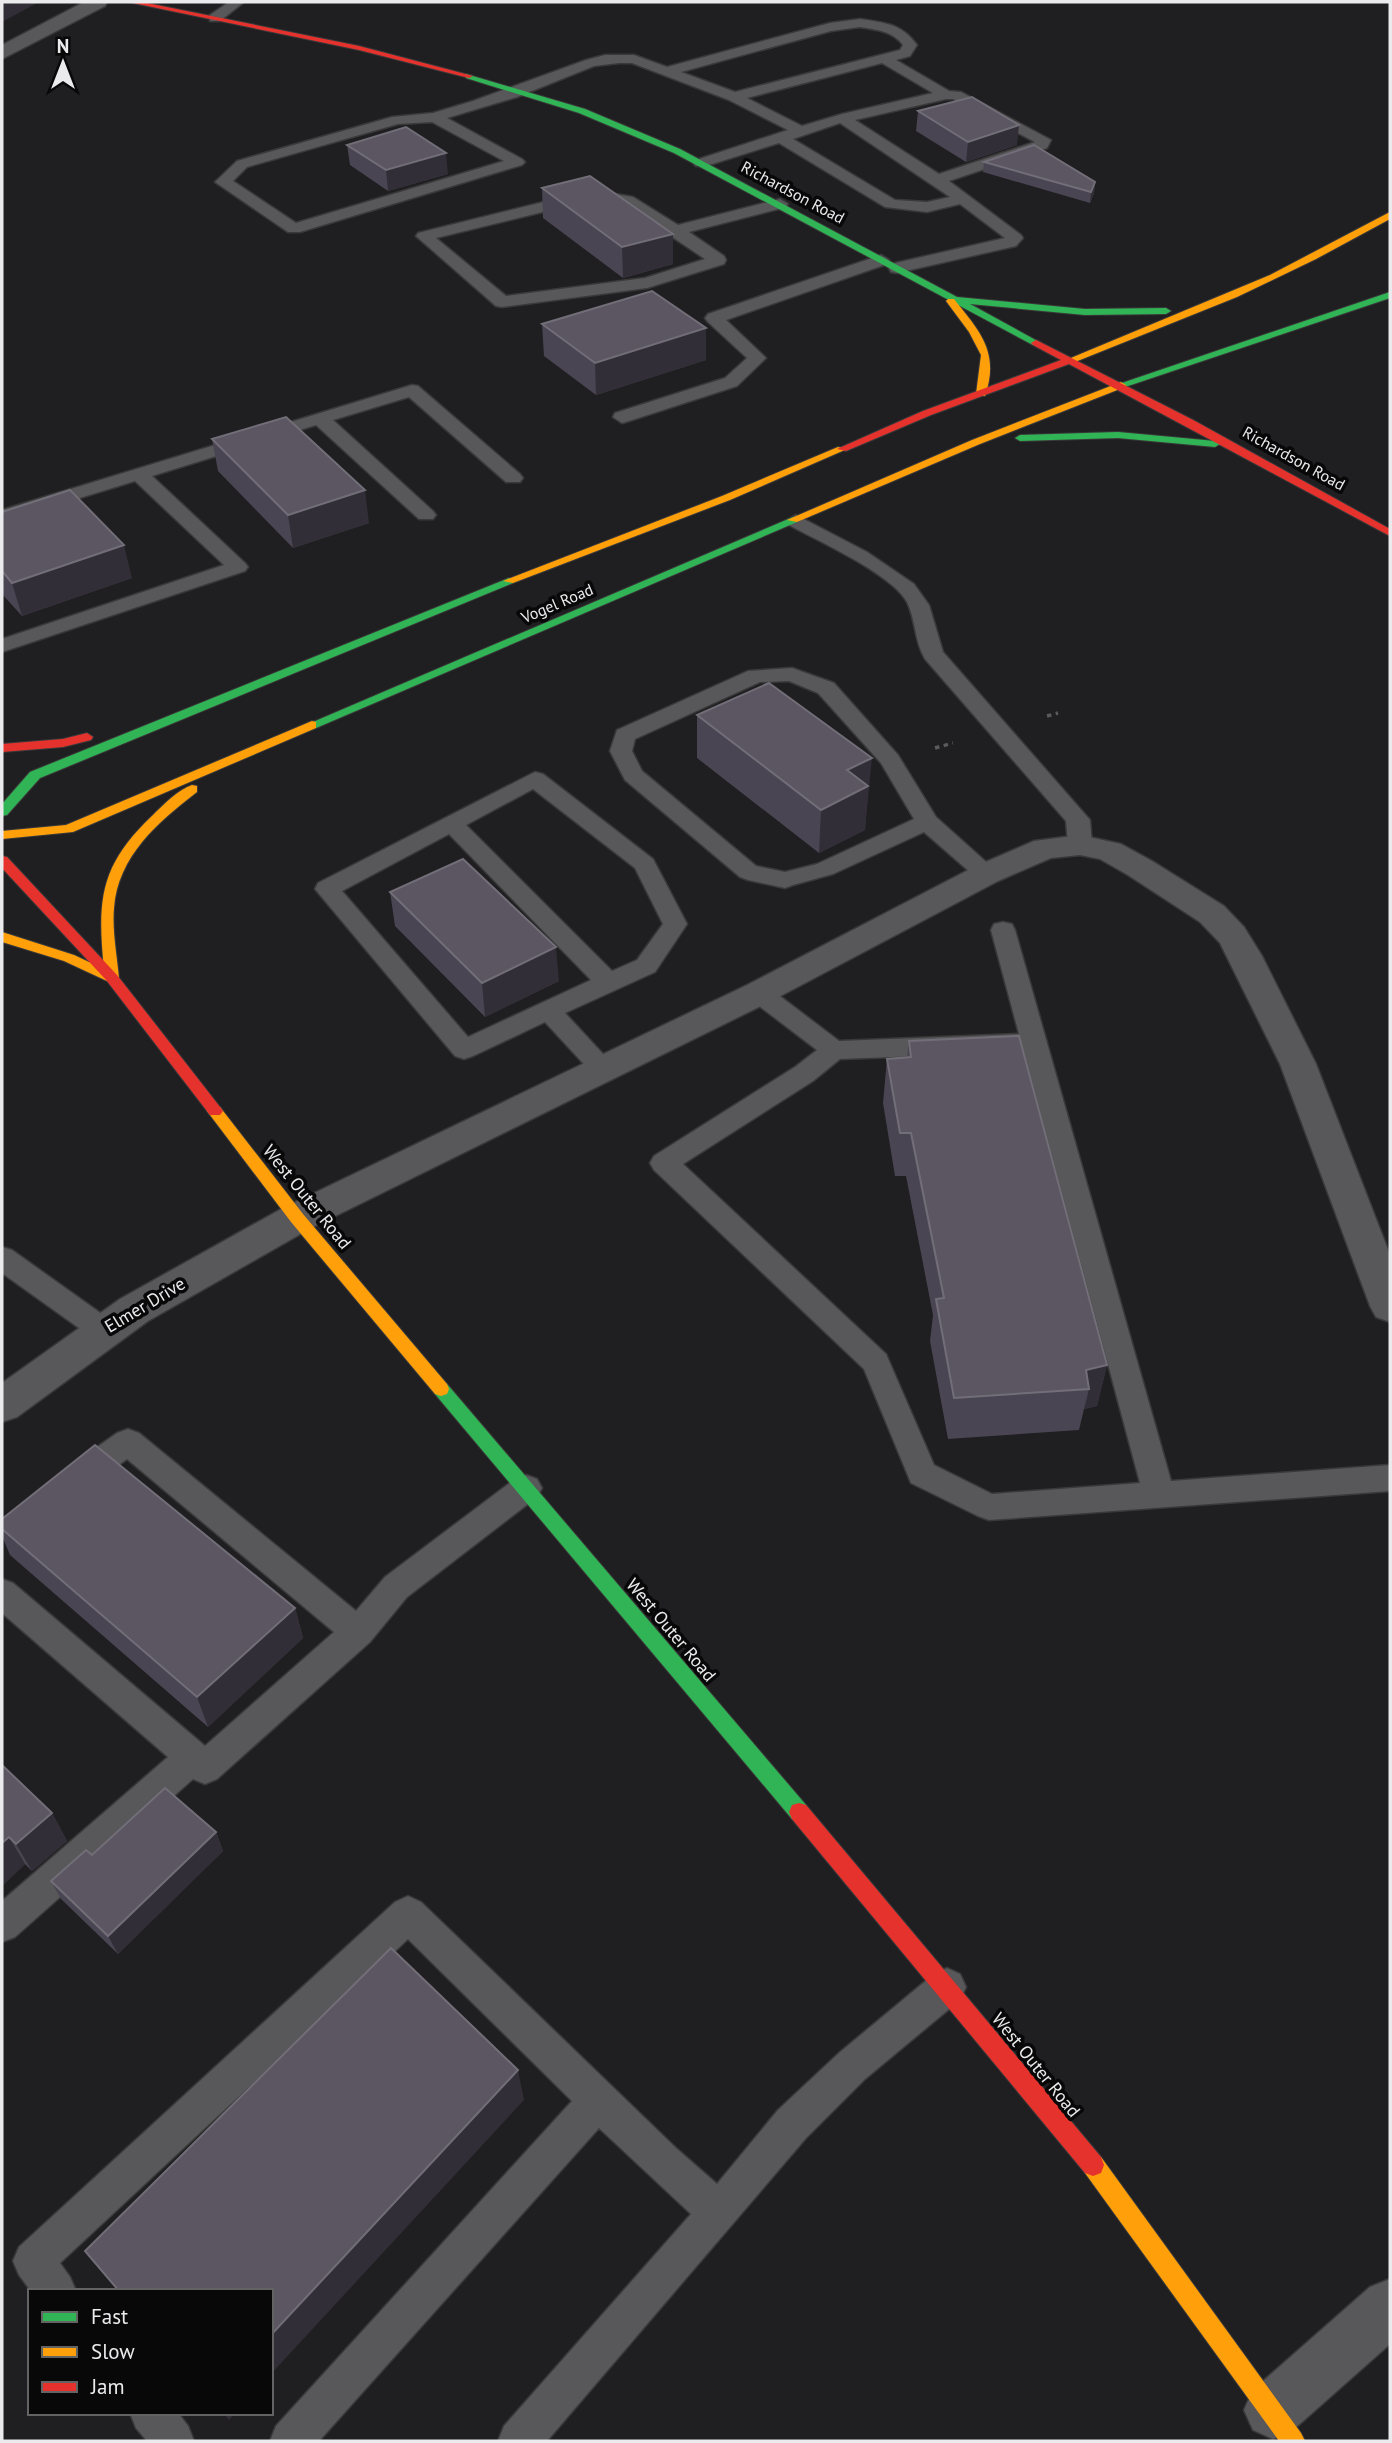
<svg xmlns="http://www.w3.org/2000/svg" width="1392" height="2443" font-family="'PT Sans',sans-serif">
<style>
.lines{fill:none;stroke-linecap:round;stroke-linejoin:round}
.lane-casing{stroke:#3a393a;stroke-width:3}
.street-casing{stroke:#3a393a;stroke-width:3}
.fast-casing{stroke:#3a393a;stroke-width:2}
.slow-casing{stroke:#3a393a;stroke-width:2}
.jam-casing{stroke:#3a393a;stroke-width:2}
.path{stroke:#5a595b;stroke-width:3.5;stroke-dasharray:4.5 4.5;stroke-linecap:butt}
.lane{fill:#585759;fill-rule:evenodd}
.street{fill:#585759;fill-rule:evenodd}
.fast{fill:#30b455;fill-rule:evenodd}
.slow{fill:#ff9f0a;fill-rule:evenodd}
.jam{fill:#e5322d;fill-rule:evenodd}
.wall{fill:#4a4552}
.shaded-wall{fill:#322e37}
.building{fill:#5b5662;stroke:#726e78;stroke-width:2}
.labels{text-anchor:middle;stroke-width:7;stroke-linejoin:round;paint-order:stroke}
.far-street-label{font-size:16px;fill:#ebebed;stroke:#080809}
.street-label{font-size:18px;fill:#ebebed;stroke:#080809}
</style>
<rect width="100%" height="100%" fill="#1f1e20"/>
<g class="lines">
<defs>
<path id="lane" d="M229,2h15l-24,19h-10v-6z
M860,19c25,4 41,4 57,26l-7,11 -14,4 53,31 12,1 90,48 -4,8 -98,33 72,54 2,3 -7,8 -119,27 -6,-1 -2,-4 2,-4 114,-26 -45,-34 -33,8 -42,-5 -106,-64 -73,23h-10l-3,-3 3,-3 92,-30 -59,-30 -97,-37h-13l-25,3 -77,31 -70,21 75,41 3,3 -3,3 -222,67h-12l-73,-50 22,-21 155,-44 41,-4 40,-12 113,-41 19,-5h29l33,12 163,-44zM860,27c17,3 33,4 43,18l-3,5 -165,42 -54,-20 150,-41zM882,63l51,30 -91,21 -40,12 -55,-28zM946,99h7l82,43 -96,32 -84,-54zM432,122l72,39 -208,62 -63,-42 14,-14 151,-43zM840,123l110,74 -23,5 -32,-2 -102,-61z
M592,190l41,7 45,28 102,-26 8,5 -2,3 -97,25 35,24 2,4 -2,4 -77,24 -145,19 -6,-1 -80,-70 2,-3zM592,200l31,4 82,55 -60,19 -139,18 -70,-58z
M881,255l8,5 -2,4 -161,56 40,38 -29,28 -108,35 -7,2 -9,-6 2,-4 110,-35 22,-20 -39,-36 -3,-4 3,-4z
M412,385l6,1 102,88 3,4 -3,4h-14l-97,-85 -76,23 100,91 3,4 -3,4h-14l-103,-94 -164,51 93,87 3,4 -3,4 -243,81v-13l222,-74 -89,-84 -133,41v-12z
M796,515l71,37 47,32 15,21 14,47 147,168 2,25 -4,5 -8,2 -8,-2 -4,-5 -2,-24 -141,-162c-11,-18 -9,-39 -18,-57 -15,-28 -89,-61 -118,-77l-3,-4z
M792,668l42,15 64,72 38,62 58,52 4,5 -4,5 -8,3 -8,-3 -54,-47 -91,42 -40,11 -8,3 -37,-8 -8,-3 -115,-97 -15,-29 7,-21 131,-59zM789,681l29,12 63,70 33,56 -97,45 -32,8 -29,-6 -114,-95 -10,-20 3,-12 125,-57z
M535,772l8,2 110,85 34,65 -32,48 -90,41 51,55 -4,7 -9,2 -9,-2 -49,-53 -72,34 -9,3 -9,-3 -140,-167 3,-6zM533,789l102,79 28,56 -26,36 -25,11 -146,-146zM449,834l142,146 -123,57 -126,-146z
M1003,922l9,2 3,6 156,551 219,-16v26l-401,29 -11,-4 -67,-33 -47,-114 -210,-199 -4,-7 4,-7 141,-89 22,-17 -67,-51 -4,-6 4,-6 9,-3 9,3 71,54 180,-7 -28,-104 3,-6zM1024,1052l116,431 -148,11 -58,-29 -48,-111 -203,-190 130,-83 27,-22z
M2,1247l10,3 101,72 5,8 -5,8 -10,4 -10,-4 -91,-65z
M128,1429l11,4 217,178 29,-34 130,-98 11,-4 11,4 5,9 -5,9 -130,100 -37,45 -153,137 -12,5 -12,-5 -178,158 -13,5v-41l166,-144 -166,-144v-34l11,4 192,163 129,-114 -207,-173 -39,28 -11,4 -11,-4 -5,-9 5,-9 51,-36z
M408,1896l13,6 256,247 40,35 61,-74 61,-57 95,-79 13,-6 13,6 6,13 -6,13 -95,79 -59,59 -259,303h-49l6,-15 187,-212 -92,-86 -280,313h-49l6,-15 296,-325 -164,-162 -348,324 10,14 6,14h-45l-12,-16 -6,-14 6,-14 376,-345z
M130,2413h48l10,13 6,15h-47l-11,-13z"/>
<path id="street" d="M84,2h23l-2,4 -103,53v-14z
M1080,835l41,9 31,17 72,45 20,21 18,29 54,108 74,191v67l-14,-5 -6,-11 -90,-242 -60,-121 -20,-21 -72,-47 -28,-16 -20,-4 -29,3 -53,23 -227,120 -460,227 -163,93 -131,96 -15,5v-39l118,-84 163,-91 464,-223 227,-118 60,-26z
M1390,2279v65l-97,86 -20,9 -20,-9 -9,-20 9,-20 117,-103z"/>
<path id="fast" d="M466,74l119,35 95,40 277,148 128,12 81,-1 5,3 -5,3 -81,1 -115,-11 71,39 -8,2 -359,-192 -95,-40 -113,-35z
M1390,292v6l-265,89 -9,-2z
M1118,432l97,9 5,3 -5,3 -97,-9 -98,3 -5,-3 5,-3z
M793,517l4,1v4l-481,206h-8l-2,-3z
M509,578l4,1v4l-473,195 -33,37 -5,1v-12l28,-32z
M441,1382l6,2 359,421 3,7 -3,7 -7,2 -7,-2 -357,-425 -2,-5 2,-5z"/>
<path id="slow" d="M1390,212v7l-74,40 -79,38 -162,65 -9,-2 204,-85z
M948,299h6c26,33 46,53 31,97l-9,-2 5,-39 -12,-23 -23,-31z
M1121,382l5,3 -1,2 -145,57 -183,78 -10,-2 185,-80z
M838,447l9,2 -117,51 -217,83 -10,-2 219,-85z
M312,721l4,1v6l-243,104 -71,7v-8l64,-6z
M192,785l5,1v6c-39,30 -79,64 -83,116 -2,23 3,47 5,70l-2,3h-10l-43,-20 -62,-19v-10l72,23 30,14c-7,-70 -4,-104 49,-154 11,-11 25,-25 39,-30z
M215,1106l5,1 83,107 144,170 2,5 -2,5 -6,2 -6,-2 -144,-172 -81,-107 -3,-4z
M1093,2154l8,3 200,276 4,8h-26l-194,-268 -3,-8 3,-8z"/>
<path id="jam" d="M128,2h14l217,44 114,30 -4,2 -110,-28z
M1036,340l159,81 195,108v7l-321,-172 -138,51 -85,36 -9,-2 86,-38 138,-51 -28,-15 -2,-2z
M87,733l6,4 -2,3 -28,7 -61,5v-8l61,-5z
M2,856l5,1 110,118 103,132 3,4 -3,4h-10l-103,-134 -105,-113z
M799,1803l7,2 295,352 3,8 -3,8 -8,3 -8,-3 -293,-354 -3,-7 3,-7z"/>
</defs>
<use href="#lane" class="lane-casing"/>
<use href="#street" class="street-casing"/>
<use href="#fast" class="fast-casing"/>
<use href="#slow" class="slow-casing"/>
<use href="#jam" class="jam-casing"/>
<path class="path" d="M1047,716l11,-3
M935,748l18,-5"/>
<use href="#lane" class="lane"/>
<use href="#street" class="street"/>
<use href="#fast" class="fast"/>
<use href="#slow" class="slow"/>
<use href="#jam" class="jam"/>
</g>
<path class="wall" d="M918,111l99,34 -51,17 -50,-31z
M347,145l101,29 -60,17 -38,-26z
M984,162l111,20 -1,11 -4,10 -107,-31z
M542,188l131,76 -50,14 -80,-60z
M542,324l164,4v32l-110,35 -52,-39z
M212,439l157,84 -76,25 -75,-77z
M2,512l130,66 -110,38 -20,-22z
M697,715l171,86 -1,1 -2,28 -46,23 -122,-95z
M390,892l169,89 -74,36 -90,-91z
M909,1041l198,324 -10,41 -13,3 -5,21 -131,9 -18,-98 3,-26 -27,-139h-11l-12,-73 4,-44 20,-1z
M2,1519l293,89 8,30 -95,89 -198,-172 -8,-19z
M2,1765l50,48 15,28 -35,30 -7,-7 -23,22z
M216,1832l7,19 -105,103 -57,-55 -10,-18 41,-26z"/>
<path class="shaded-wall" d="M2,2h37l-37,20z
M1019,125l-2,20 -51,17 2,-20z
M446,153l2,21 -60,17 -2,-21z
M1095,182l-1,11 -4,10 1,-11z
M673,234v30l-50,14 -1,-31z
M706,328v32l-110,35 -1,-32z
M365,490l4,33 -76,25 -5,-33z
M124,545l8,33 -110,38 -10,-33z
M872,758l-7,72 -46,23 2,-43 26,-40z
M556,947l3,34 -74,36 -3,-34z
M1107,1365l-10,41 -13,3 5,-20 -3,-19z
M295,1608l8,30 -95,89 -11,-30z
M52,1813l15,28 -35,30 -16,-27z
M216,1832l7,19 -105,103 -10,-18z
M9,1837l16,27 -23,22v-43z
M518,2070l6,30 -253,274v-39z
M223,2413h12l-6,7z"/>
<path class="building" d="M972,97l47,28 -51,17 -50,-31z
M406,127l40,26 -60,17 -39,-25z
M1034,145l61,37 -4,10 -107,-30z
M590,176l83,58 -51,13 -80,-59z
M652,291l54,37 -111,35 -53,-39z
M286,417l79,73 -77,25 -76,-76z
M70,490l54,55 -112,38 -10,-12v-59z
M769,683l103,75 -25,12 21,16 -47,24 -124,-95z
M463,859l93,88 -74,36 -92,-91z
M1019,1036l88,329 -21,5 3,19 -135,9 -18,-99 8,-1 -33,-165h-11l-13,-74 24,-2 -2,-16z
M95,1445l200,163 -98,89 -195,-168v-10z
M2,1765l50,48 -36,31 -7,-7 -7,6z
M165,1788l51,44 -108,104 -57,-55 35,-31 6,5z
M391,1948l127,122 -247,265v-44h-152l-34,-40z"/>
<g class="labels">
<g class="far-street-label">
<text transform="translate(793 192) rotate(28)" y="6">Richardson Road</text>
<text transform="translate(1294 458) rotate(29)" y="6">Richardson Road</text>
<text transform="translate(557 603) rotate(-23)" y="6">Vogel Road</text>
</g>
<g class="street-label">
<text transform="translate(307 1197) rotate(51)" y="6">West Outer Road</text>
<text transform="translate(145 1305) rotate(-31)" y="6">Elmer Drive</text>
<text transform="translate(671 1630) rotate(50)" y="6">West Outer Road</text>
<text transform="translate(1036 2065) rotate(51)" y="6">West Outer Road</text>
</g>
</g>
<rect width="1392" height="2443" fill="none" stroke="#ebebed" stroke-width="7"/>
<rect x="28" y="2289" width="245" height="126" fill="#080809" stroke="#636364" stroke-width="2"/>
<rect x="42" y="2312" width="35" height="10" fill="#30b455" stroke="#636364" stroke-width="2"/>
<text x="91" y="2324" font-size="21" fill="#ebebed">Fast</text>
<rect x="42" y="2347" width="35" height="10" fill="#ff9f0a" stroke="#636364" stroke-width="2"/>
<text x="91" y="2359" font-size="21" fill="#ebebed">Slow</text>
<rect x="42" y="2382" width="35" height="10" fill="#e5322d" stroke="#636364" stroke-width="2"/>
<text x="91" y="2394" font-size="21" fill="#ebebed">Jam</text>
<g transform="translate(63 63)" stroke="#080809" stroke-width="5" paint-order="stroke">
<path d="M0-5L12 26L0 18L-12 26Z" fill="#ebebed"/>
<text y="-10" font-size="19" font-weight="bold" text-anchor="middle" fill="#ebebed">N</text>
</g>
</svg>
